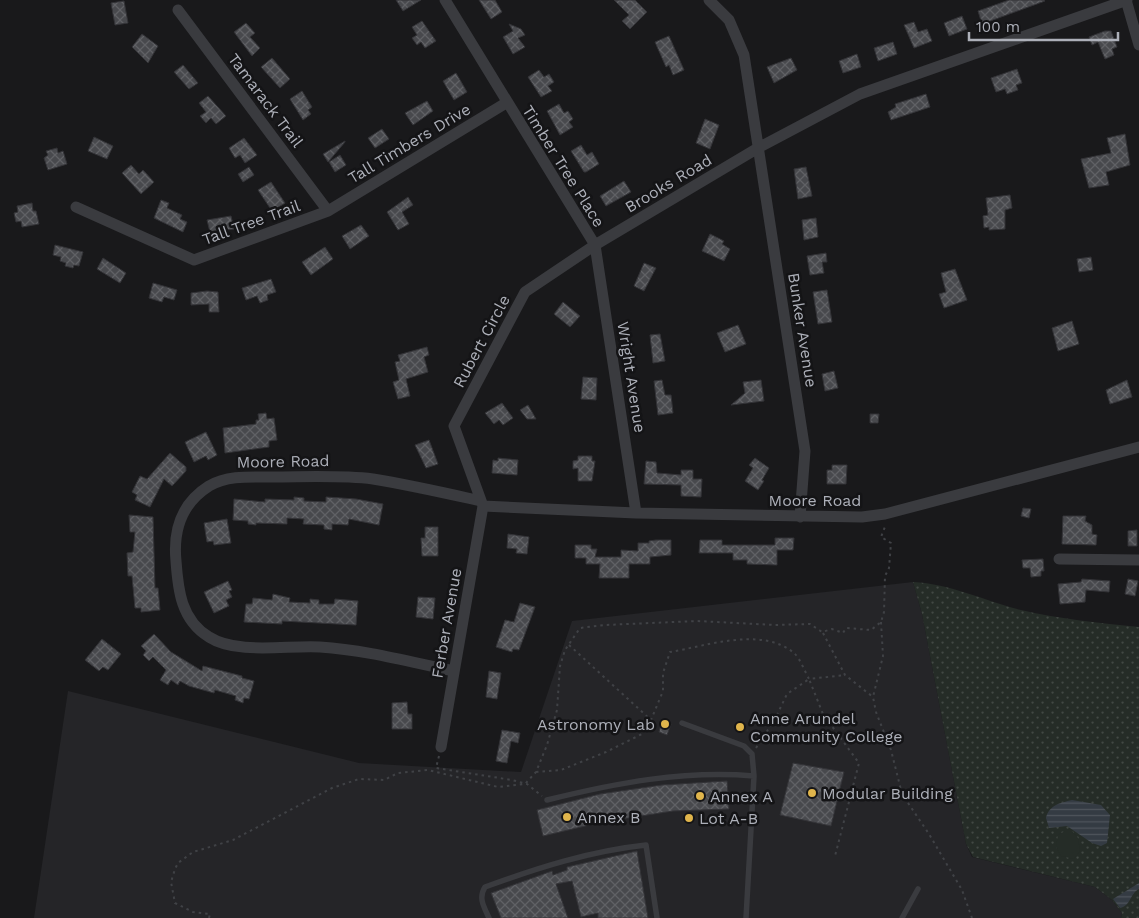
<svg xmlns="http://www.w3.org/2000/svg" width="1139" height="918" font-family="'Work Sans',sans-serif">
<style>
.built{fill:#252528}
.grass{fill:url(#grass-dots)}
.green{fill:#252c27}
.water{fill:url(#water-rules)}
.building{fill:url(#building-cross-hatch);stroke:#333337}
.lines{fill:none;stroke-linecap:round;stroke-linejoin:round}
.path{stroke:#404246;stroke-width:2;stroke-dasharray:2.5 4;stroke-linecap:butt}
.lane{stroke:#3a3b3f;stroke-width:5.5}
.street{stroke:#3a3b3f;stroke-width:11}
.poi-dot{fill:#e0b54c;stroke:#141416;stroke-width:2}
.labels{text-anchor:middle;stroke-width:5;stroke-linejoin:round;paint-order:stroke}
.street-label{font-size:16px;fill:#adb0b9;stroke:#141416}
.poi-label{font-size:16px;fill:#adb0b9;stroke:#141416;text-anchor:start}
</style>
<defs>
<pattern id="grass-dots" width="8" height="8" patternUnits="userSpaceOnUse" patternTransform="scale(1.25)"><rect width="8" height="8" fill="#252c27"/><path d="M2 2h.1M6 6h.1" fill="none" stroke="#424844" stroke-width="1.8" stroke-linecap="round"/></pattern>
<pattern id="water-rules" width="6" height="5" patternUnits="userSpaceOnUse" patternTransform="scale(1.25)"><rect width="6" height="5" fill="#343b43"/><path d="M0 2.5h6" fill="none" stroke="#4f555c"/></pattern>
<pattern id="building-cross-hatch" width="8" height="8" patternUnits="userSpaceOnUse" patternTransform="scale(1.25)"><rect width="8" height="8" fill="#48494d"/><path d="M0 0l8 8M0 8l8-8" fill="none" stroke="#606165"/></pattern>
</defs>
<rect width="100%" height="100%" fill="#19191b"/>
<path class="built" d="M913,582l9,32 44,230 6,13 123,30 17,13 10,13 -1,5h-1087l34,-227 291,72 162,9 51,-151z"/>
<path class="grass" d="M913,582c38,2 72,19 108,28 39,9 79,13 118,17v291h-18l1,-5 -10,-13 -17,-13 -122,-30 -7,-13 -44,-230z"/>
<path class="green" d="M1065,831h7l6,7 2,13 -6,8 -13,-3 -5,-9 2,-12z"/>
<path class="water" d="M1072,800l29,5 9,10 -3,28 -6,3 -9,-3 -25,-17 -18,2 -3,-10c3,-13 14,-15 26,-18z
M1139,883v6c-9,4 -8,17 -19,19l-7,-9z"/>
<path class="building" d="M396,0h25l-18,11z
M479,0h16l7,12 -11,7z
M614,0h21l12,12 -17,17 -8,-8 7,-6z
M1009,0h35l1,1 -63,23 -4,-13z
M124,1l4,22 -13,2 -4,-22z
M962,16l5,13 -18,7 -5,-13z
M422,21l14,20 -11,7 -4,-6 -4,3 -5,-7 5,-3 -5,-8z
M914,22l4,10 9,-3 5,12 -18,7 -10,-23z
M246,23l9,10 -5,4 10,11 -8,8 -18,-24z
M509,24l12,5 4,6 -7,3 7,9 -12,7 -10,-17 10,-6z
M1105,31h6l6,16 -5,2 2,6 -9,4 -7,-17 -6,3 -3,-8z
M142,34l16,12 -10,17 -16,-16z
M669,36l15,34 -11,5 -4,-10 -3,2 -11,-25z
M893,42l4,12 -19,7 -4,-13z
M857,54l4,13 -18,6 -4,-12z
M272,58l18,21 -10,9 -19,-21z
M791,58l6,12 -23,13 -7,-16z
M183,65l15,18 -9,6 -15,-17z
M1017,69l5,14 -6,2 2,5 -11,4 -2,-5 -9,3 -5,-14z
M539,70l5,7 5,-3 5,8 -6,4 4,5 -11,6 -13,-20z
M456,73l11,19 -13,8 -11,-19z
M302,91l10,16 -4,3 3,4 -8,6 -13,-21z
M926,94l4,13 -39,13 -3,-8 8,-5 -1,-3z
M208,96l18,20 -10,8 -5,-6 -5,5 -6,-7 6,-4 -7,-9z
M427,101l6,10 -20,14 -8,-12z
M559,104l5,9 4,-2 5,8 -4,3 4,5 -13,8 -13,-24z
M705,119l14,6 -9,24 -14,-6z
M382,129l7,10 -14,9 -7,-10z
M1125,134l5,31 -24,7 3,13 -20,3 -8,-29 30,-6 -4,-15z
M94,137l19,9 -6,13 -19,-8z
M244,138l13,17 -12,8 -5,-8 -5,3 -6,-10z
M345,141v1l-17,20 -5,-8z
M581,145l6,10 5,-3 7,12 -13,8h-2l-13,-21z
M57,148l1,5 5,-2 4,13 -19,6 -4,-12 4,-3 -2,-4z
M340,155l6,10 -11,7 -6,-10z
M131,165l8,9 4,-4 11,12 -13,12 -19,-21z
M249,167l5,8 -11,7 -5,-8z
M806,167l6,29 -14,3 -4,-30z
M624,181l7,11 -25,14 -6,-10z
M271,182l14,21 -13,8 -14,-21z
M1010,195l2,13 -7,2v19l-16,1v-3l-5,1 -1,-12 5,-1 -2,-17z
M408,197l5,8 -11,7 7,12 -11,6 -11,-18z
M161,200l8,3 -2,5 15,7 -2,4 7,3 -4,10 -29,-14z
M32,203l1,8h3l3,13 -17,3 -1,-6 -5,1 -2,-9 4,-1 -1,-6z
M231,216l3,13 -24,3 -3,-12z
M816,218l2,19 -14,3 -2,-20z
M361,225l8,11 -19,13 -8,-13z
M710,234l14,7 -2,3 8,5 -6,12 -22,-10z
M55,245l28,7 -4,14 -5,-1 -1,3 -8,-2 1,-3 -6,-2 1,-4 -8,-2z
M325,247l8,12 -22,16 -9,-13z
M826,253l1,9h-5l2,11 -14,2 -3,-19z
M1091,257l2,13 -14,2 -2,-13z
M103,258l23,15 -6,10 -23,-14z
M644,263l12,5 -12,23 -10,-5z
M955,269l12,31 -23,8 -5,-14 7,-2 -5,-19z
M271,279l5,13 -9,3 1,5 -8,3 -3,-7 -11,4 -4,-12z
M153,283l24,7 -3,10 -10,-3 -2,5 -13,-4z
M827,290l5,32 -14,2 -5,-32z
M207,291l11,1 1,20h-10v-8l-18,1v-12z
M563,302l17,14 -10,11 -16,-13z
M1072,321l7,23 -21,7 -6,-23z
M738,325l8,19 -21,8 -8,-19z
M660,334l5,27 -12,2 -3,-28z
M427,347l2,8 -5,2 4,15 -22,7 4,17 -12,3 -5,-17 6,-2 -4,-18 5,-1 -2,-6z
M834,371l4,17 -13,3 -3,-17z
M583,377l14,1 -1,22 -15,-1z
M662,380l3,15h6l2,18 -15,2 -4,-34z
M761,380l3,21 -33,4 14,-12 -2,-11z
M1127,380l5,17 -22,7 -4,-14z
M502,403l11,15 -10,7 -4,-5 -5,4 -9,-11z
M528,405l8,14h-9l-7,-9z
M266,413l1,6 7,-1 3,22 -8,1v6l-44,6 -2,-25 33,-4v-4h3l-1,-6z
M870,414h9l-1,9h-8z
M206,432l11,23 -9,5 -2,-4 -12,6 -9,-20z
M429,440l9,24 -12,4 -11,-23z
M170,453l16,14v4l-14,15 -8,-7 -14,28 -15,-7 2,-5 -5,-3 8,-16 7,3z
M578,456h14v5h3l-3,20h-14v-13l-5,1v-8l5,-1z
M498,458l20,2 -1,15 -25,-2 1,-13 5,1z
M755,458l14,10 -7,12 2,1 -6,9 -13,-9 8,-13 -4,-3z
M646,461l10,1 1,11 24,2v-5h12v9h9l-1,18 -20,-1v-11l-37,-1z
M832,465h15l-1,19h-19v-14h5z
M294,497l10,1v3l22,1v-5l30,2 27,5 -4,21 -30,-6 -1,6 -16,-1v6l-8,-1v-4l-21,-1 1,-5 -17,-1v6l-31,-1v2l-8,-1v-3l-15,-1 1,-21 31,3v-3l29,1z
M1023,508l8,1 -2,9 -8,-2z
M129,515l24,2 2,71h3l2,22 -19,2v-4h-6l-3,-32h-4l-1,-23 6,-1 2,-20h-5z
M1063,516h23l-1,5 7,4v9l5,1 -1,10 -34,-1z
M227,519l4,24 -17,2 -1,-4 -6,1 -3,-19z
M425,527h13v29h-16l-1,-18h4z
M1137,530v16h-9v-15z
M508,534l21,3 -2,17 -11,-1 1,-4 -10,-1z
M775,538h19l-1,12h-16v15l-30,-1v-4h-14v-7h-34l1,-13h22v5h53z
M656,540h15v15l-21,2v7h-21v14h-30l1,-14h-14v-6h-11v-13h16v4h6l-2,8h26v-7l17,1v-8h11v-2z
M1043,559l1,12h-3v5l-10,1 -1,-9h-7l-1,-8z
M1082,579l28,2 -1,11 -23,-2 -1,12 -25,2 -2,-20 23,-2z
M1128,579l10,2 -3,15 -10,-2z
M228,581l4,9 -3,1 3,6 -6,3 3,6 -15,7 -10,-21z
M273,594l17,4 -1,4 21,1v-4l9,1v4h15l1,-5 23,2 -2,24 -74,-4v3l-38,-2 2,-18h6l1,-6 19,2z
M418,597l17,1 -2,21 -17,-2z
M520,603l15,4 -16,43 -6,-1 -1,3 -16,-5 9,-27 9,2z
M154,634l17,18 31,19 1,-5 39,10v2l12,3 -5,18 -5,-1 -1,5 -8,-3 1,-4 -21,-6 -1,3 -25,-7 -9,-5 -2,4 -7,-5 -3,5 -8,-5 6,-10 -13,-13 -4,4 -6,-6 3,-4 -5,-5z
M102,639l19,15 -13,16 -5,-3 -4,4 -14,-11z
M489,671l12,2 -4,26 -11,-2z
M407,702l1,12h4v15h-20v-26z
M662,721l9,3 -4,11 -8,-3z
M502,730l18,3 -2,10 -7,-2 -4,22 -11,-2z
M793,763l51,9 -13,54 -51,-11z
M727,781l2,28 -56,2 -71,11 -59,14 -6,-26 63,-16 62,-9z
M637,851l11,67h-50v-5l-17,4 -9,-36 -16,3 12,34h-67l-10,-25 61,-22 1,4 14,-5v-3z"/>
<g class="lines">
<path class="path" d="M881,622l2,34 -10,41 3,15 15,38 11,44 27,40 33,56 10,28
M823,633l22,42 28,22
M569,645l82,75
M756,748l19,-29 12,-25 22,-15 14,35 36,49 -24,93
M439,756l-3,12 76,12 15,4 15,12
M536,772l25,-2 45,-18 36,-18 9,-14 12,-29v-18l7,-21c37,-6 91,-26 124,1 6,5 11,19 15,26l36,-4
M209,918l1,-4 -17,-2 -18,-9 -4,-21 4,-13 3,-6 15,-11 40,-12 99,-52 27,-9 25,1 14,-7 30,-3 70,17 27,-3 11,-12 11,-27 10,-35 3,-44 5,-16 15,-22 25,-3 92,-4 78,4 35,-1 12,8 10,-3 11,4 3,-5 25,2 10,-8 3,-10 1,-36 4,-8 2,-25 -10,-6 5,-13"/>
<path class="lane" d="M682,723l62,23 8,8 2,22
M547,800c69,-17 136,-30 207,-24l-8,142
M489,918c-5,-11 -11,-20 -4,-31 52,-19 105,-36 161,-42l11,73
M902,918l16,-29"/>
<path class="street" d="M445,0l150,245 41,268
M709,0l20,20 15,35 61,396 -5,66
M1126,0l13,45
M178,10l150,201
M76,207l118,53 134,-49 178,-108
M483,506l153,7 226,4 23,-3 254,-67
M1059,559l80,1
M454,671c-44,-9 -88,-21 -134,-24 -33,-2 -83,8 -111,-10 -28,-17 -31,-47 -33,-76 -3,-31 6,-58 33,-75 19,-11 42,-9 63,-9 33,0 68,-2 101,2 37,6 72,14 108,22
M441,747l42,-241 -29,-80 71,-134 70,-47 163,-97 102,-54 267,-94"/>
</g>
<g class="poi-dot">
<circle cx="665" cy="724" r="5"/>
<circle cx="740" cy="727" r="5"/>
<circle cx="812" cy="793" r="5"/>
<circle cx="700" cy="796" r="5"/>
<circle cx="567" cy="817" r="5"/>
<circle cx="689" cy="818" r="5"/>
</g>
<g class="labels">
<g class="street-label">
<text transform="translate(266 100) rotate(53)" y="6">Tamarack Trail</text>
<text transform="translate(409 143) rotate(-31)" y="6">Tall Timbers Drive</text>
<text transform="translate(564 166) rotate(58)" y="6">Timber Tree Place</text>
<text transform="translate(668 183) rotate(-31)" y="6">Brooks Road</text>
<text transform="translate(251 222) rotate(-20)" y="6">Tall Tree Trail</text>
<text transform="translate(803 330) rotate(81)" y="6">Bunker Avenue</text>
<text transform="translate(481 341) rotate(-62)" y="6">Rubert Circle</text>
<text transform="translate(632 377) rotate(81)" y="6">Wright Avenue</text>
<text transform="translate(283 461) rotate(-1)" y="6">Moore Road</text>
<text x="815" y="506">Moore Road</text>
<text transform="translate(446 623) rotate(-80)" y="6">Ferber Avenue</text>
</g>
<g class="poi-label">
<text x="750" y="724">Anne Arundel<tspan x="750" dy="18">Community College</tspan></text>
<text x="655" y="730" text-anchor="end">Astronomy Lab</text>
<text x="822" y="799">Modular Building</text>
<text x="710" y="802">Annex A</text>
<text x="577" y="823">Annex B</text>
<text x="699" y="824">Lot A-B</text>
</g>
</g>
<path d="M969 32v8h149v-8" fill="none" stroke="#adb0b9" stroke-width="2.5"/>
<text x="976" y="32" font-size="15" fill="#adb0b9" stroke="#141416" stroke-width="4" paint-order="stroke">100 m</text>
</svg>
